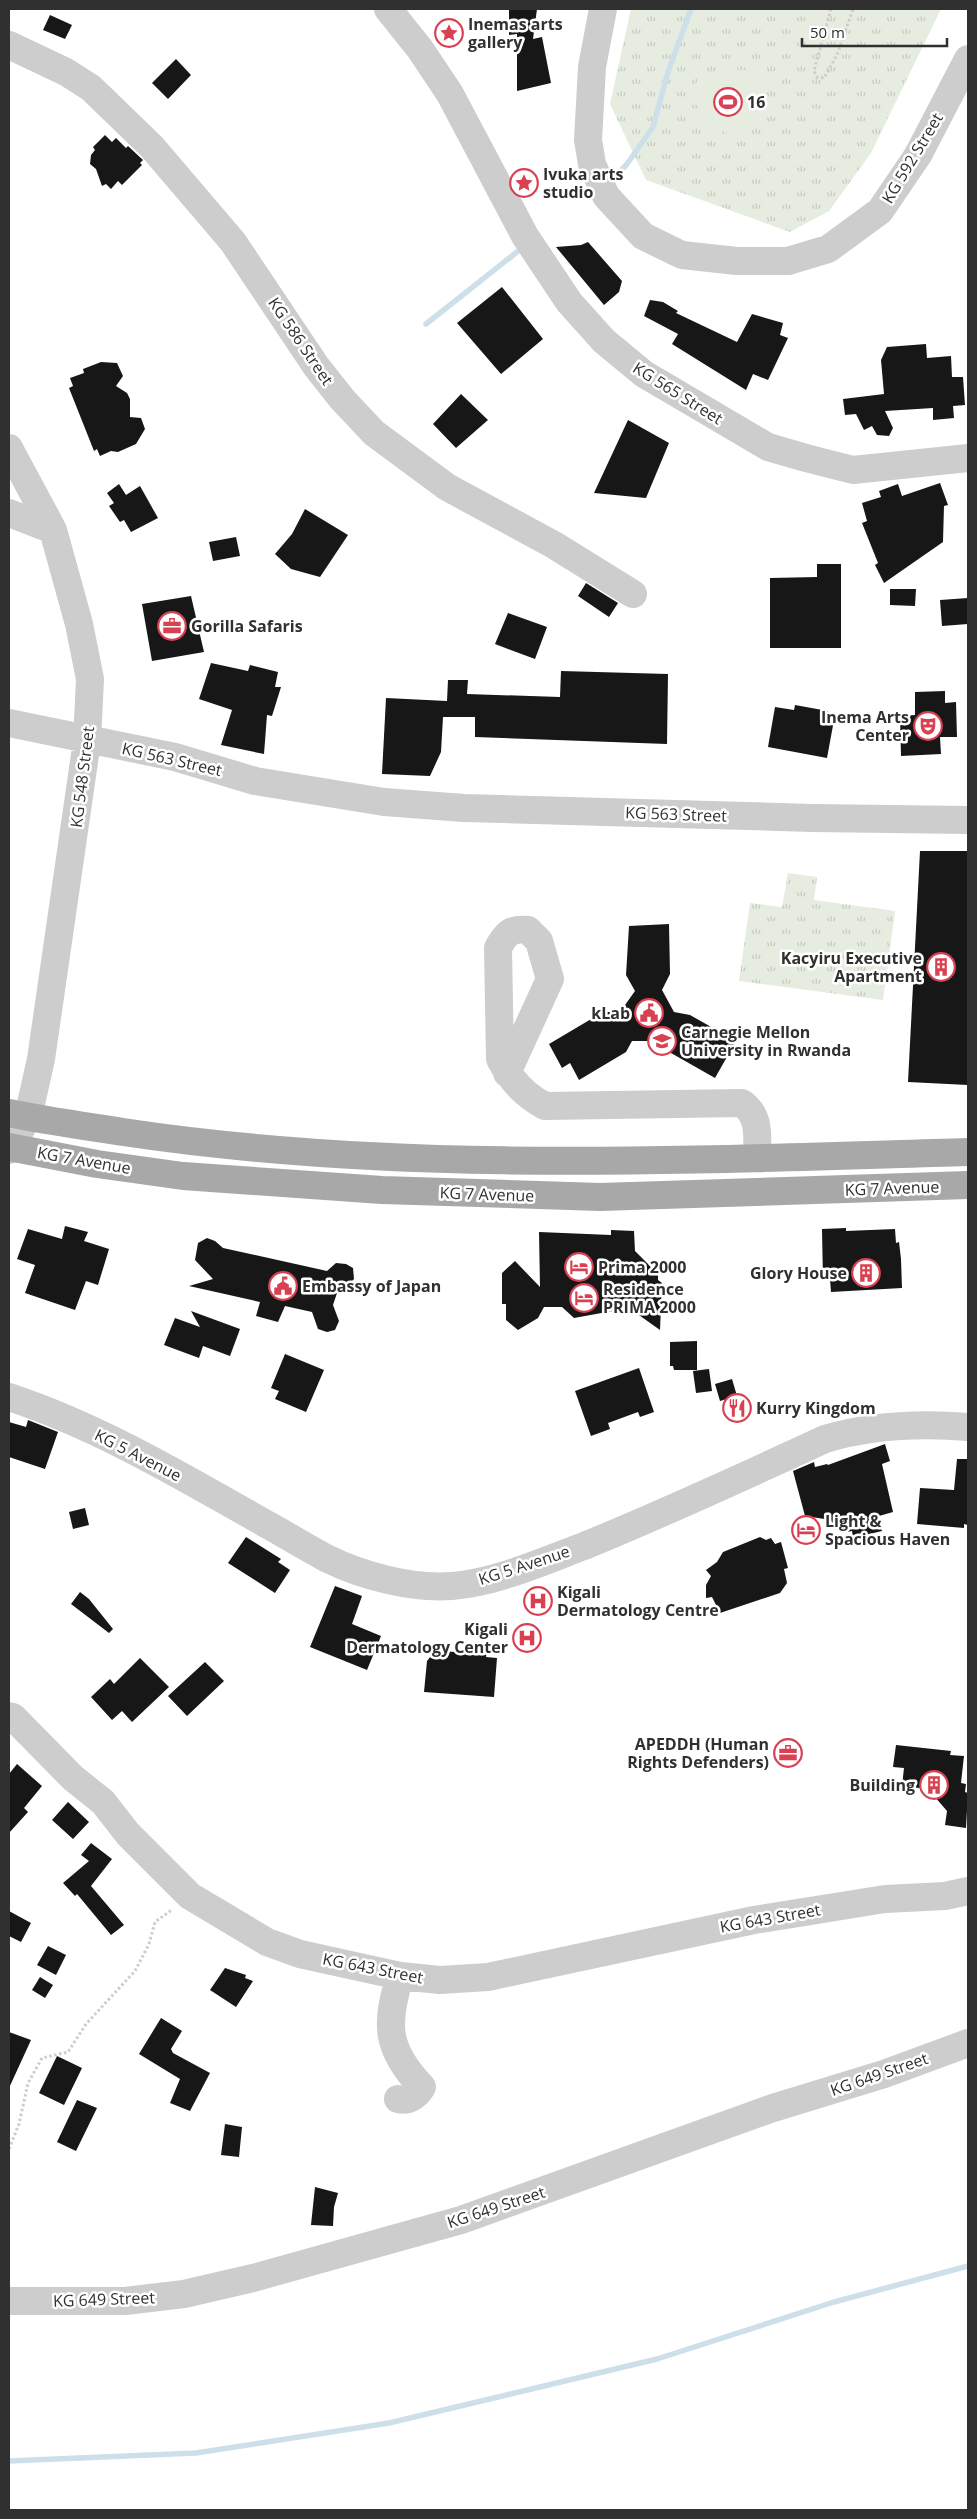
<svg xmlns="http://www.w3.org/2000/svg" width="977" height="2519" font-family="'Open Sans',sans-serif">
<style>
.grass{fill:url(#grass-tufts)}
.green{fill:#e6ecdf}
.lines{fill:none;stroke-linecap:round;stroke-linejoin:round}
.stream{stroke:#cde0ea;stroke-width:5.5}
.building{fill:#171717}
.path{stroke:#cdcdcd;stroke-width:3;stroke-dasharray:2.5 2.5;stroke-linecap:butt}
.minor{stroke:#cdcdcd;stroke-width:28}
.major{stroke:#a8a8a8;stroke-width:28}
.labels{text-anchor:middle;stroke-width:5;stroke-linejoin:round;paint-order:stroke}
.poi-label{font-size:16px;font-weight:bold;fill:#303030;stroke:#fff;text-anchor:start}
.street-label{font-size:16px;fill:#303030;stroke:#fff}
</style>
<defs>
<pattern id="grass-tufts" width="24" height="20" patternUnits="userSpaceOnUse" patternTransform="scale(1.25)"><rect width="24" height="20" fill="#e6ecdf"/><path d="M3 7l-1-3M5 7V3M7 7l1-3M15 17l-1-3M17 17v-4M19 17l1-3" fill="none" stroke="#c6cbc0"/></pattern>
</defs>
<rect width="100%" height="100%" fill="#fff"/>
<path class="grass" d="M631,9h310l-70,144 -42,58 -39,21 -144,-52 -36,-76z
M788,873l29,4 -3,23 81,11 -12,89 -144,-19 11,-78 32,4z"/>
<path class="green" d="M746,70l12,5 7,7c1,12 -3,15 -5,25 -9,43 -45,29 -62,1 -20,-35 24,-38 48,-38z"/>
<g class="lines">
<path class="stream" d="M613,179l14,-15 26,-37 15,-55 23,-63
M426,324l91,-72
M9,2461l187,-8 193,-30 268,-64 177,-57 134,-36"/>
</g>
<path class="building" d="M509,9h28l-4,30 9,-2 9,46 -34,8v-57l-8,1z
M50,15l22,10 -7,14 -22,-9z
M176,59l15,16 -23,24 -16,-16z
M105,135l7,7 4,-4 10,10 2,-2 15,14 -3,3 2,2 -20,20 -4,-4 -7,8 -5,-5 -4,2 -6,-17 -6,-5 1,-9 4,-5 -2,-3z
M588,242l34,39 -3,11 -15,13 -48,-58 25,-2z
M502,287l41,52 -42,35 -44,-51z
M650,300l13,2 15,9 -2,2 61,29 15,-28 31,9 -3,12 8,3 -20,42 -15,-6 -7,16 -74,-46 6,-10 -34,-18z
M926,344l1,14 24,-2 1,21h11l2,28 -12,1 1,12 -21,2v-12l-48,3 8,17 -4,8 -12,-1 -5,-9 -8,4 -8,-16 -11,1 -2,-16 41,-5 -3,-34 6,-13z
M101,362l16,1 6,13 -7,10 11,7 3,6v18l11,1 4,11 -9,15 -18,8 -7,-1 -11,5 -3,-7 -3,2 -25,-63 4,-2 -3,-8 14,-5 -1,-4z
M461,394l27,26 -32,28 -23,-24z
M628,420l41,23 -23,55 -52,-5z
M940,483l8,22 -4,1 -1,36 -59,41 -9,-18 3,-2 -16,-40 5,-2 -5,-18 19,-6 -2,-6 19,-7 4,12z
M119,484l7,11 14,-9 18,32 -27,14 -7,-12 -4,2 -11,-16 5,-3 -7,-10z
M305,509l43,26 -28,42 -29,-8 -16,-15 17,-20z
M236,537l4,19 -27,5 -4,-19z
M817,564h24v84h-71v-70l47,-1z
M586,583l32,20 -9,14 -31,-21z
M890,589h26l-1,17 -25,-1z
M191,596l13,56 -52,9 -10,-57z
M968,598v26l-26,2 -2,-26z
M508,613l39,14 -12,32 -40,-15z
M211,663l37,8 2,-6 28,7 -3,15h6l-9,29 -5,-1 -3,39 -43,-9 11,-35 -33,-11z
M561,671l107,3 -1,70 -192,-7v-20h-32l-2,35 -11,24 -48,-2 4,-76 61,3 1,-21h20l-1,14 93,3z
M945,691v12l11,-1 1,35h-17l1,17 -40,2 -1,-40 15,-1v-23z
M795,705l33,6 -1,7 7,2 -7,38 -59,-11 7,-40 19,3z
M920,851h48v234l-60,-3z
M669,924l1,50 -8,16 12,22 16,3 46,26 -21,37 -44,-25 -9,-12h-30l-6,11 -47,28 -9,-17 -8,5 -13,-24 54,-32h17l15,-21 -9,-16 3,-49z
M65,1226l23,6 -4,9 25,8 -11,36 -12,-4 -11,29 -50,-17 10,-28 -18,-6 11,-30 34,10z
M846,1228v3l49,-2 1,14 3,-1 2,17 1,29 -71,4 -1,-13 -7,1 -1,-51z
M611,1230l23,1 1,20 23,23v6l4,3 -2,47 -31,-22 -55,10 -12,-11h-18l-6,11 -20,12 -12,-10v-16h-4v-31l13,-12 25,26 -1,-55 72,3z
M207,1238l8,3 8,7 104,23 9,-8 10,1 7,4 1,11 -7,7 -8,1 -6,18 6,16 -4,9 -8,2 -9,-3 -6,-17 -27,-6 -7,16 -22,-6 4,-14 -71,-16 24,-7 -18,-19 3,-17z
M191,1311l49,18 -10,27 -27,-10 -4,12 -35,-13 11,-27 25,9z
M697,1341v29h-23l-1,-4h-3v-24z
M285,1354l39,16 -18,42 -31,-13 4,-8 -8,-3z
M639,1368l15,44 -14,5 -2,-5 -30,11 2,6 -19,7 -16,-45z
M709,1369l3,22 -16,2 -3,-22z
M732,1379l5,17 -17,5 -5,-17z
M28,1420l30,12 -13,37 -36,-12v-35l17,5z
M885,1444l5,17 -8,3 11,48 -14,4 3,15 -29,7 -1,-7 -9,2 -9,-5 -3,-8 -26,-4 -12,-45 21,-9 1,5 12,-3 1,1z
M957,1459h11v66l-4,-1v4l-47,-4 3,-36 34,2z
M85,1508l4,17 -16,4 -4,-17z
M246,1537l35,22 -3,3 12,8 -15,23 -47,-30z
M760,1537l6,3 5,-2 4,6 6,-2 7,26 -4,1 3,14 -7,10 -60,20 -8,-16 -6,1v-13l5,-9 -5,-6 11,-8 6,-10z
M335,1586l27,10 -10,28 29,12 -14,34 -57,-23z
M80,1592l9,7 24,30 -4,4 -38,-29z
M457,1649l30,2 -1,6 11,1 -3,39 -70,-5 3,-31 8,-10 22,1z
M140,1658l29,29 -37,35 -10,-11 -10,9 -21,-23 19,-18 4,5z
M205,1662l19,19 -37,35 -19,-20z
M896,1745l55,6 -1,4 14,1 -3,27 5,1 -1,8 3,1 -2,35 -21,-3 2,-14 -19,-22 -26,-3 2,-18 -11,-1z
M17,1764l25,22 -18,22 4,4 -19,21v-59z
M68,1802l21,20 -16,17 -21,-19z
M91,1843l21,16 -21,27 33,39 -13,10 -34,-41 -2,2 -12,-13 26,-22 -8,-6z
M9,1911l22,12 -10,19 -12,-6z
M48,1946l18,9 -10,20 -19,-10z
M225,1968l21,7 -1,3 8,3 -17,26 -26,-17z
M40,1977l13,8 -8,13 -13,-8z
M161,2018l21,13 -11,18 2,4 37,20 -20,38 -20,-8 10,-24 -41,-25z
M9,2032l22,8 -22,48z
M57,2056l25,12 -18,37 -25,-12z
M77,2100l20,8 -21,43 -19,-9z
M225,2124l17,3 -3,30 -18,-2z
M315,2187l23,6 -4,14 -1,19 -22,-1z"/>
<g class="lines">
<path class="path" d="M831,9l-17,62 3,6 7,1 13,-23 16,-46
M9,2149l10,-25 9,-41 14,-25 26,-6 18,-28 49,-53 14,-27 6,-22 18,-13"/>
<path class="minor" d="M388,9l32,40 30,45 75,142 44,66 35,39 40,33 124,73 38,11 47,12 115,-12
M603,9l-11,58 -4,73 4,24 14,32 37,40 39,19 55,6h51l40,-12 52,-38 38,-56 50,-96
M9,45l57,27 25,16 61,59 81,95 83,124 26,33 32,34 73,54 107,58 79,49
M9,448l44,82 26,94 11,55 -3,62 -46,318 -13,58 -19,33
M9,513l44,17
M9,723l166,34 80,24 129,21 80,6 349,10 155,2
M507,1073l43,-94 -11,-38 -11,-11c-17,-2 -22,3 -30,18l2,111c11,21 24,36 45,47l197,-3c19,14 15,34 15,55
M9,1397c91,30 176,81 259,128 20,11 39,23 58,33 36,18 86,31 126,28 45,-4 90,-24 132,-40 81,-33 161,-70 241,-107 47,-14 94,-16 143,-12
M9,1716l4,1 60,61 30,24 25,32 62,62 77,46 33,12 100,22 40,4 48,-3 266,-57 131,-21 60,-3 23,-5
M398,2099c11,3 19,-4 24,-12 -36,-38 -37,-62 -22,-111
M9,2301h116l59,-7 69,-16 208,-58 312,-112 111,-34 84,-31"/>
<path class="major" d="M9,1113c38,8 76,13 114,19 280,42 563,28 845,20
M9,1147l88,17 86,12 199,14 218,7 368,-12"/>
</g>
<defs>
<symbol id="sight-ring" viewBox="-11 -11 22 22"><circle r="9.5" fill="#fff" stroke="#d94052" stroke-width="1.5"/><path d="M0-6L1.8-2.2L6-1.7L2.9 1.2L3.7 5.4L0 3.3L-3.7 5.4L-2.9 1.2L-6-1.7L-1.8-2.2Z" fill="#d94052"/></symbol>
<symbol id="stadium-ring" viewBox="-11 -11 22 22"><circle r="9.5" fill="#fff" stroke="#d94052" stroke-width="1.5"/><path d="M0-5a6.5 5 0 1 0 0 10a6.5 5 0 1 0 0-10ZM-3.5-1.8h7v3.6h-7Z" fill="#d94052"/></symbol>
<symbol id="office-ring" viewBox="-11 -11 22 22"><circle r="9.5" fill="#fff" stroke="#d94052" stroke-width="1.5"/><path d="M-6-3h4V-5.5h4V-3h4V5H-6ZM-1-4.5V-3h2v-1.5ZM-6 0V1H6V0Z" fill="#d94052"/></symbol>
<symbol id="theatre-ring" viewBox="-11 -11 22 22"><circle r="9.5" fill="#fff" stroke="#d94052" stroke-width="1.5"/><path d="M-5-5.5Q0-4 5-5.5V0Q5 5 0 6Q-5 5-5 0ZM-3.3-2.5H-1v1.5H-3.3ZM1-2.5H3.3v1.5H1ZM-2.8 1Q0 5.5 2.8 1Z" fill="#d94052"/></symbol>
<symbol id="building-ring" viewBox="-11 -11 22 22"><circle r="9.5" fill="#fff" stroke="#d94052" stroke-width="1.5"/><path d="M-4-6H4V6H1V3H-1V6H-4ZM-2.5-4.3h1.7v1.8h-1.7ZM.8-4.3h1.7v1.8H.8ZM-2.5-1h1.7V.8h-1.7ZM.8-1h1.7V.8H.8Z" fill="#d94052"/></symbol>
<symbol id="civic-ring" viewBox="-11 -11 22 22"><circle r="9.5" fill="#fff" stroke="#d94052" stroke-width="1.5"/><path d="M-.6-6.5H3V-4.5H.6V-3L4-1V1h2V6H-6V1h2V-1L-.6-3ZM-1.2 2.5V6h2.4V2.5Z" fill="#d94052"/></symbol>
<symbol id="university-ring" viewBox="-11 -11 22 22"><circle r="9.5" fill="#fff" stroke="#d94052" stroke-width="1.5"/><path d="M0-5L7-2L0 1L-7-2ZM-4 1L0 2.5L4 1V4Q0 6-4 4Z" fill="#d94052"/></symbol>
<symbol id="hotel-ring" viewBox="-11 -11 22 22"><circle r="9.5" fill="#fff" stroke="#d94052" stroke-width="1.5"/><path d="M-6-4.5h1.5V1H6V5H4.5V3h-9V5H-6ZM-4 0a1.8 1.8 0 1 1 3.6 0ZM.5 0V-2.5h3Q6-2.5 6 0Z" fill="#d94052"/></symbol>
<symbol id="restaurant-ring" viewBox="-11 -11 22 22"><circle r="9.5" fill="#fff" stroke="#d94052" stroke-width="1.5"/><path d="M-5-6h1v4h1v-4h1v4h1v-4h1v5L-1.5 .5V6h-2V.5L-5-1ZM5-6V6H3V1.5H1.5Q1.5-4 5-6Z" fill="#d94052"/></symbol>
<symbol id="hospital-ring" viewBox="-11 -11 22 22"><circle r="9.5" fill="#fff" stroke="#d94052" stroke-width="1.5"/><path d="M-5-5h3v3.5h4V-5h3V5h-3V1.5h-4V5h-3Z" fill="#d94052"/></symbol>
</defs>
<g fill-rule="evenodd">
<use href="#sight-ring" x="433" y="17" width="32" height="32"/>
<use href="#stadium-ring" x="712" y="86" width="32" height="32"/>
<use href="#sight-ring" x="508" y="167" width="32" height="32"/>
<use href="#office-ring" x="156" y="610" width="32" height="32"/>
<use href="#theatre-ring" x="912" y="710" width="32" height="32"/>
<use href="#building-ring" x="925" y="951" width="32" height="32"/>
<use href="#civic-ring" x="633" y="997" width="32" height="32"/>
<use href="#university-ring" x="646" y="1025" width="32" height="32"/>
<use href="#hotel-ring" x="563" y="1251" width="32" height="32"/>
<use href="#building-ring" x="850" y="1257" width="32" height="32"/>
<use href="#civic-ring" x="267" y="1270" width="32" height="32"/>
<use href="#hotel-ring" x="568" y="1282" width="32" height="32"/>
<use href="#restaurant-ring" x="721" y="1392" width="32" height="32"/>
<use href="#hotel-ring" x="790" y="1514" width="32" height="32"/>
<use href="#hospital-ring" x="522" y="1585" width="32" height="32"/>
<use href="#hospital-ring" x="511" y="1622" width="32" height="32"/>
<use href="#office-ring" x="772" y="1737" width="32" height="32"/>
<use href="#building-ring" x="918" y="1769" width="32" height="32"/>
</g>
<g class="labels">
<g class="poi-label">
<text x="468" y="30">Inemas arts<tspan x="468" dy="18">gallery</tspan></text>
<text x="747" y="108">16</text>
<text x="543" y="180">Ivuka arts<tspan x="543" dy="18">studio</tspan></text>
<text x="191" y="632">Gorilla Safaris</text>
<text x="909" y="723" text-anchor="end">Inema Arts<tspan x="909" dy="18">Center</tspan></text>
<text x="922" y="964" text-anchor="end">Kacyiru Executive<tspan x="922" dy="18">Apartment</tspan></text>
<text x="630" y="1019" text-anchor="end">kLab</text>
<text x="681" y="1038">Carnegie Mellon<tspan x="681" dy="18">University in Rwanda</tspan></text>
<text x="598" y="1273">Prima 2000</text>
<text x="847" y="1279" text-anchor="end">Glory House</text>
<text x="302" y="1292">Embassy of Japan</text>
<text x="603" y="1295">Residence<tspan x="603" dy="18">PRIMA 2000</tspan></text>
<text x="756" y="1414">Kurry Kingdom</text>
<text x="825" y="1527">Light &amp;<tspan x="825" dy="18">Spacious Haven</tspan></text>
<text x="557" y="1598">Kigali<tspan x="557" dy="18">Dermatology Centre</tspan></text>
<text x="508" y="1635" text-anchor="end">Kigali<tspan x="508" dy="18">Dermatology Center</tspan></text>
<text x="769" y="1750" text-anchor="end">APEDDH (Human<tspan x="769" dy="18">Rights Defenders)</tspan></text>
<text x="915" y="1791" text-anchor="end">Building</text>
</g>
<g class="street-label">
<text transform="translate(912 158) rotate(-59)" y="6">KG 592 Street</text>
<text transform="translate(301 341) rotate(56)" y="6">KG 586 Street</text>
<text transform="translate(678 393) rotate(32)" y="6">KG 565 Street</text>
<text transform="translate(172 759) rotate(13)" y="6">KG 563 Street</text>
<text transform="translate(82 777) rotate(-83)" y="6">KG 548 Street</text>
<text transform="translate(676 814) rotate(2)" y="6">KG 563 Street</text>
<text transform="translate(84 1160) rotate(10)" y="6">KG 7 Avenue</text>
<text transform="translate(892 1188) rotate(-2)" y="6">KG 7 Avenue</text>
<text transform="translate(487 1194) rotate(2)" y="6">KG 7 Avenue</text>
<text transform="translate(138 1455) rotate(27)" y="6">KG 5 Avenue</text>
<text transform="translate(524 1565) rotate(-18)" y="6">KG 5 Avenue</text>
<text transform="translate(770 1918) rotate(-10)" y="6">KG 643 Street</text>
<text transform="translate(373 1968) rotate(11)" y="6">KG 643 Street</text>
<text transform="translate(879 2074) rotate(-19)" y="6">KG 649 Street</text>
<text transform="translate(496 2207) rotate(-18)" y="6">KG 649 Street</text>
<text transform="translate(104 2299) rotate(-2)" y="6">KG 649 Street</text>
</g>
</g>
<rect width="977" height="2519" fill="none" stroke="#303030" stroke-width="20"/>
<path d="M802 38v8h145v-8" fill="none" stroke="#303030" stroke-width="2.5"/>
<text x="810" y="38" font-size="15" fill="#303030" stroke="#ffffff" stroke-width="4" paint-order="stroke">50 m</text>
</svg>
